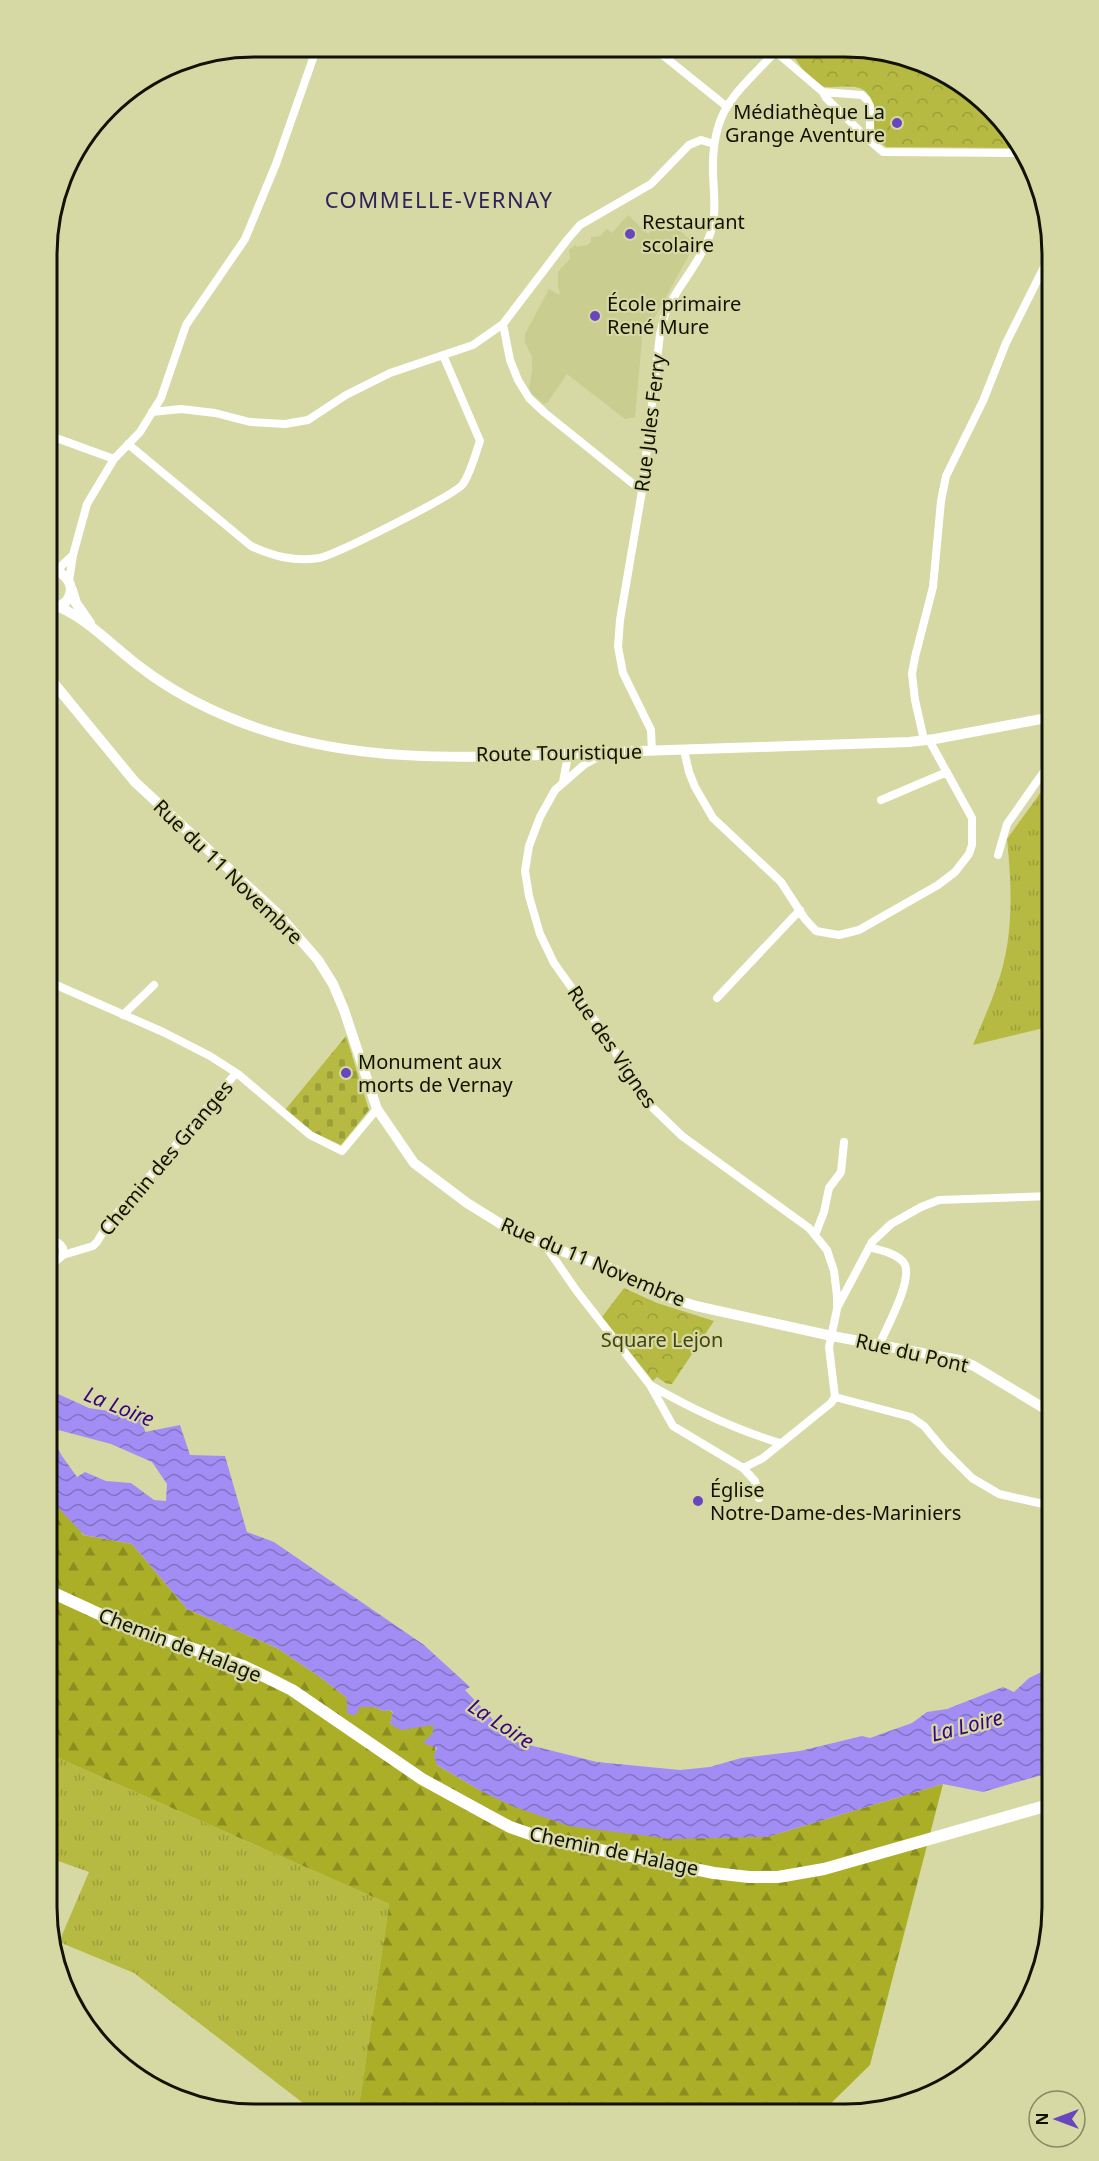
<svg xmlns="http://www.w3.org/2000/svg" width="1099" height="2161" font-family="'Noto Sans',sans-serif">
<style>
.built{fill:#c9cd8f}
.grass{fill:url(#grass-tufts)}
.forest{fill:url(#forest-firs)}
.cemetery{fill:url(#cemetery-stones)}
.park{fill:url(#park-crowns)}
.pitch{fill:#b6ba43}
.water{fill:url(#water-waves)}
.lines{fill:none;stroke-linecap:round;stroke-linejoin:round}
.minor{stroke:#fff;stroke-width:8}
.tertiary{stroke:#fff;stroke-width:10}
.secondary{stroke:#fff;stroke-width:12}
.poi-dot{fill:#6746be;stroke:#d6d9a3;stroke-width:2}
.labels{text-anchor:middle;stroke-width:4.5;stroke-linejoin:round;paint-order:stroke}
.poi-label{font-size:20px;fill:#111201;stroke:#d6d9a3;text-anchor:start}
.street-label{font-size:20px;fill:#111201;stroke:#d6d9a3}
.park-label{font-size:20px;fill:#42430f;stroke:#d6d9a3}
.water-label{font-size:21px;font-style:italic;fill:#390081;stroke:#d6d9a3}
.quarter-label{font-size:22px;letter-spacing:1.5px;fill:#31225c;stroke:#d6d9a3}
.rim{fill:none;stroke:#111201;stroke-width:3}
</style>
<defs>
<pattern id="grass-tufts" width="24" height="20" patternUnits="userSpaceOnUse" patternTransform="scale(1.5)"><rect width="24" height="20" fill="#b6ba43"/><path d="M3 7l-1-3M5 7V3M7 7l1-3M15 17l-1-3M17 17v-4M19 17l1-3" fill="none" stroke="#9b9f39"/></pattern>
<pattern id="forest-firs" width="22" height="20" patternUnits="userSpaceOnUse" patternTransform="scale(1.5)"><rect width="22" height="20" fill="#abaf28"/><path d="M5 1l3.5 6h-7zM16 11l3.5 6h-7z" fill="#8a8d20"/></pattern>
<pattern id="cemetery-stones" width="16" height="16" patternUnits="userSpaceOnUse" patternTransform="scale(1.5)"><rect width="16" height="16" fill="#b6ba43"/><path d="M2 7V4a2 2 0 0 1 4 0v3zM10 15v-3a2 2 0 0 1 4 0v3z" fill="#9b9f39"/></pattern>
<pattern id="park-crowns" width="20" height="18" patternUnits="userSpaceOnUse" patternTransform="scale(1.5)"><rect width="20" height="18" fill="#b6ba43"/><path d="M2 6a3 3 0 1 1 6 0M12 15a3 3 0 1 1 6 0" fill="none" stroke="#9b9f39"/></pattern>
<pattern id="water-waves" width="16" height="10" patternUnits="userSpaceOnUse" patternTransform="scale(1.5)"><rect width="16" height="10" fill="#a18df4"/><path d="M0 5q4-4 8 0t8 0" fill="none" stroke="#8272c3"/></pattern>
</defs>
<rect width="100%" height="100%" fill="#d6d9a3"/>
<path class="built" d="M628,215l20,19 16,-17 31,27 -45,82 -7,2 -8,89 -10,2 -58,-45 -20,29 -3,1 -12,-10 -3,-6 3,-16v-15l-7,-15v-8l24,-45 8,5h3l-2,-8v-14l12,-13 -1,-9 6,-5 2,2 10,-2 4,-3v-5l9,-1 7,-7 5,4z"/>
<path class="grass" d="M1052,777v249l-79,19c8,-20 17,-39 24,-60 17,-46 15,-98 10,-146z
M47,1753l342,151 -31,209h-42l-182,-140 -75,-31 30,-70 -42,-15z"/>
<path class="forest" d="M47,1475l8,8 28,52 49,9 55,65 90,39 43,29 39,30h15l10,4 5,-1 4,3 -3,11 43,1 4,40 44,26 286,46 176,-53 -73,281 -50,49 -462,-1 31,-209 -342,-151z"/>
<path class="cemetery" d="M346,1036l23,74 -28,35 -28,-13 -28,-22z"/>
<path class="park" d="M791,50h94l97,48 33,50 -128,-1c-23,-11 -5,-37 -20,-54 -8,-10 -29,-5 -41,-6 -14,-2 -30,-25 -35,-37z
M624,1288l33,15 57,18 -42,63h-5l-10,-7 -4,4 -51,-64z"/>
<path class="pitch" d="M902,2093l20,5 -11,6 -47,7z"/>
<path class="water" d="M47,1389l42,19 53,8 3,16 35,-7 10,30 35,1 22,76 27,10 150,103 46,42 -5,3 48,51 84,21 83,8 30,-3 31,-9 59,-7 62,-15 8,2 42,-15 15,-11 20,-3 56,-22 11,5 15,-14 23,-11v105l-69,20 -40,-8 -176,53 -97,2 -101,-13 -57,-20 -31,-15 -44,-26 -3,-9 3,-8 -14,-5 10,-10v-8l-32,5 -11,-6 3,-12 -4,-2 -5,1 -10,-4h-14l-5,9 -8,-3v-15l-27,-21 -43,-29 -90,-39 -55,-65 -48,-9 -32,-34 3,-18 -8,-8v-9l5,-3 -5,-5v-29l15,27 15,21 8,-5 21,9 25,2 23,17 12,1 1,-17 -15,-22 -41,-18 -64,-17z"/>
<g class="lines">
<path class="minor" d="M500,48c9,5 19,7 28,0
M655,49l71,57
M776,52l47,40 39,3 5,5 3,6v35l13,11 136,1
M823,92l3,6 44,43
M503,324l7,36 8,20 11,18 16,15 97,78
M152,412l29,-3 34,4 35,9 35,2 23,-4 38,-25 44,-22 83,-28 30,-21 64,-84 13,-15 71,-41 38,-39 12,-5 13,4
M48,439h11l55,20
M128,444l123,102c22,10 43,16 68,12 16,-3 136,-63 144,-74 8,-12 12,-29 17,-43l-37,-86
M56,571l17,-16
M69,581l4,-26 14,-51 27,-45 26,-27 21,-34 25,-73 59,-86 31,-75 41,-117
M924,740l-9,-40 -3,-26 3,-17 18,-70 8,-86 5,-25 37,-75 23,-58 46,-92
M684,750l5,22 6,15 18,31 68,64 24,37 11,12 23,4 20,-5 79,-45 17,-13 14,-18 3,-9v-27l-43,-78
M652,751l-1,-21 -28,-57 -5,-26 2,-27 22,-129 18,-157c2,-7 3,-15 6,-22 11,-26 33,-47 43,-75 8,-19 5,-42 4,-63 -2,-66 23,-80 64,-124
M606,753l-21,11 -30,26 -15,27 -11,29 -4,25 4,25 11,38 14,29 54,76 24,42 21,27 29,28 127,92 18,22 7,21 3,25v13l-8,38 6,50 -4,6 -68,55 -20,10
M561,755l6,6 -4,21
M881,800l66,-28
M998,855l9,-31 45,-64
M47,981l116,51 47,24 28,18 72,61 32,16 35,-42
M717,998l83,-88
M123,1015l31,-30
M815,1235l9,-23 5,-24 12,-16 3,-30
M47,1243c7,-3 12,-1 16,5v7
M545,1245l31,45 74,95 23,41 70,42 12,13 4,17
M869,1247c10,3 28,6 35,16 10,15 -17,64 -24,80
M47,1261l8,1 8,-7 30,-9 4,-4 12,-20 30,-33 97,-116
M838,1306l34,-64 19,-18 30,-17 18,-7 113,-4
M650,1385c42,24 83,44 130,58
M835,1397l76,20 13,9 20,24 28,28 27,16 53,12
M110,2053l3,-5"/>
<path class="tertiary" d="M72,590l4,13 14,20
M48,607c13,2 22,-5 23,-19 -3,-12 -11,-18 -23,-16
M59,607c32,14 56,42 84,62 29,22 62,39 95,52 119,47 247,36 372,31 100,-3 199,-7 299,-10l26,-3 117,-22
M48,621l6,-13
M48,673l4,8 83,101 144,133 39,45 15,24 11,26 33,99 37,54 53,40 42,26 36,16 70,25 49,26 32,10 136,30 127,24 15,6 78,47"/>
<path class="secondary" d="M47,1590l76,35 120,41 23,11 26,13 130,89 62,34 26,14 29,10 32,7 143,29 35,4h29l46,-8 228,-65"/>
</g>
<g class="poi-dot">
<circle cx="897" cy="123" r="6"/>
<circle cx="630" cy="234" r="6"/>
<circle cx="595" cy="316" r="6"/>
<circle cx="346" cy="1073" r="6"/>
<circle cx="698" cy="1501" r="6"/>
</g>
<g class="labels">
<g class="poi-label">
<text x="885" y="119" text-anchor="end">Médiathèque La<tspan x="885" dy="23">Grange Aventure</tspan></text>
<text x="642" y="229">Restaurant<tspan x="642" dy="23">scolaire</tspan></text>
<text x="607" y="311">École primaire<tspan x="607" dy="23">René Mure</tspan></text>
<text x="358" y="1069">Monument aux<tspan x="358" dy="23">morts de Vernay</tspan></text>
<text x="710" y="1497">Église<tspan x="710" dy="23">Notre-Dame-des-Mariniers</tspan></text>
</g>
<g class="street-label">
<text transform="translate(650 423) rotate(-83)" y="7">Rue Jules Ferry</text>
<text transform="translate(559 753) rotate(-1)" y="7">Route Touristique</text>
<text transform="translate(228 872) rotate(44)" y="7">Rue du 11 Novembre</text>
<text transform="translate(612 1047) rotate(56)" y="7">Rue des Vignes</text>
<text transform="translate(166 1158) rotate(-50)" y="7">Chemin des Granges</text>
<text transform="translate(593 1262) rotate(23)" y="7">Rue du 11 Novembre</text>
<text transform="translate(912 1353) rotate(13)" y="7">Rue du Pont</text>
<text transform="translate(180 1645) rotate(21)" y="7">Chemin de Halage</text>
<text transform="translate(614 1851) rotate(12)" y="7">Chemin de Halage</text>
</g>
<g class="park-label">
<text x="662" y="1347">Square Lejon</text>
</g>
<g class="water-label">
<text transform="translate(119 1407) rotate(22)" y="7">La Loire</text>
<text transform="translate(501 1724) rotate(33)" y="7">La Loire</text>
<text transform="translate(967 1726) rotate(-14)" y="7">La Loire</text>
</g>
<g class="quarter-label">
<text x="439" y="208">COMMELLE-VERNAY</text>
</g>
</g>
<path d="M0 0H1099V2161H0ZM254 57H845A197 197 0 0 1 1042 254V1907A197 197 0 0 1 845 2104H254A197 197 0 0 1 57 1907V254A197 197 0 0 1 254 57Z" fill="#d6d9a3" fill-rule="evenodd"/>
<path class="rim" d="M254 57H845A197 197 0 0 1 1042 254V1907A197 197 0 0 1 845 2104H254A197 197 0 0 1 57 1907V254A197 197 0 0 1 254 57Z"/>
<g transform="translate(1057 2119) rotate(270)"><circle r="28" fill="#d6d9a3" stroke="#878962" stroke-width="1.5"/>
<path d="M0-4.5L10 22L0 15L-10 22Z" fill="#6746be"/>
<text y="-9" font-size="16" font-weight="bold" text-anchor="middle" fill="#111201">N</text>
</g>
</svg>
